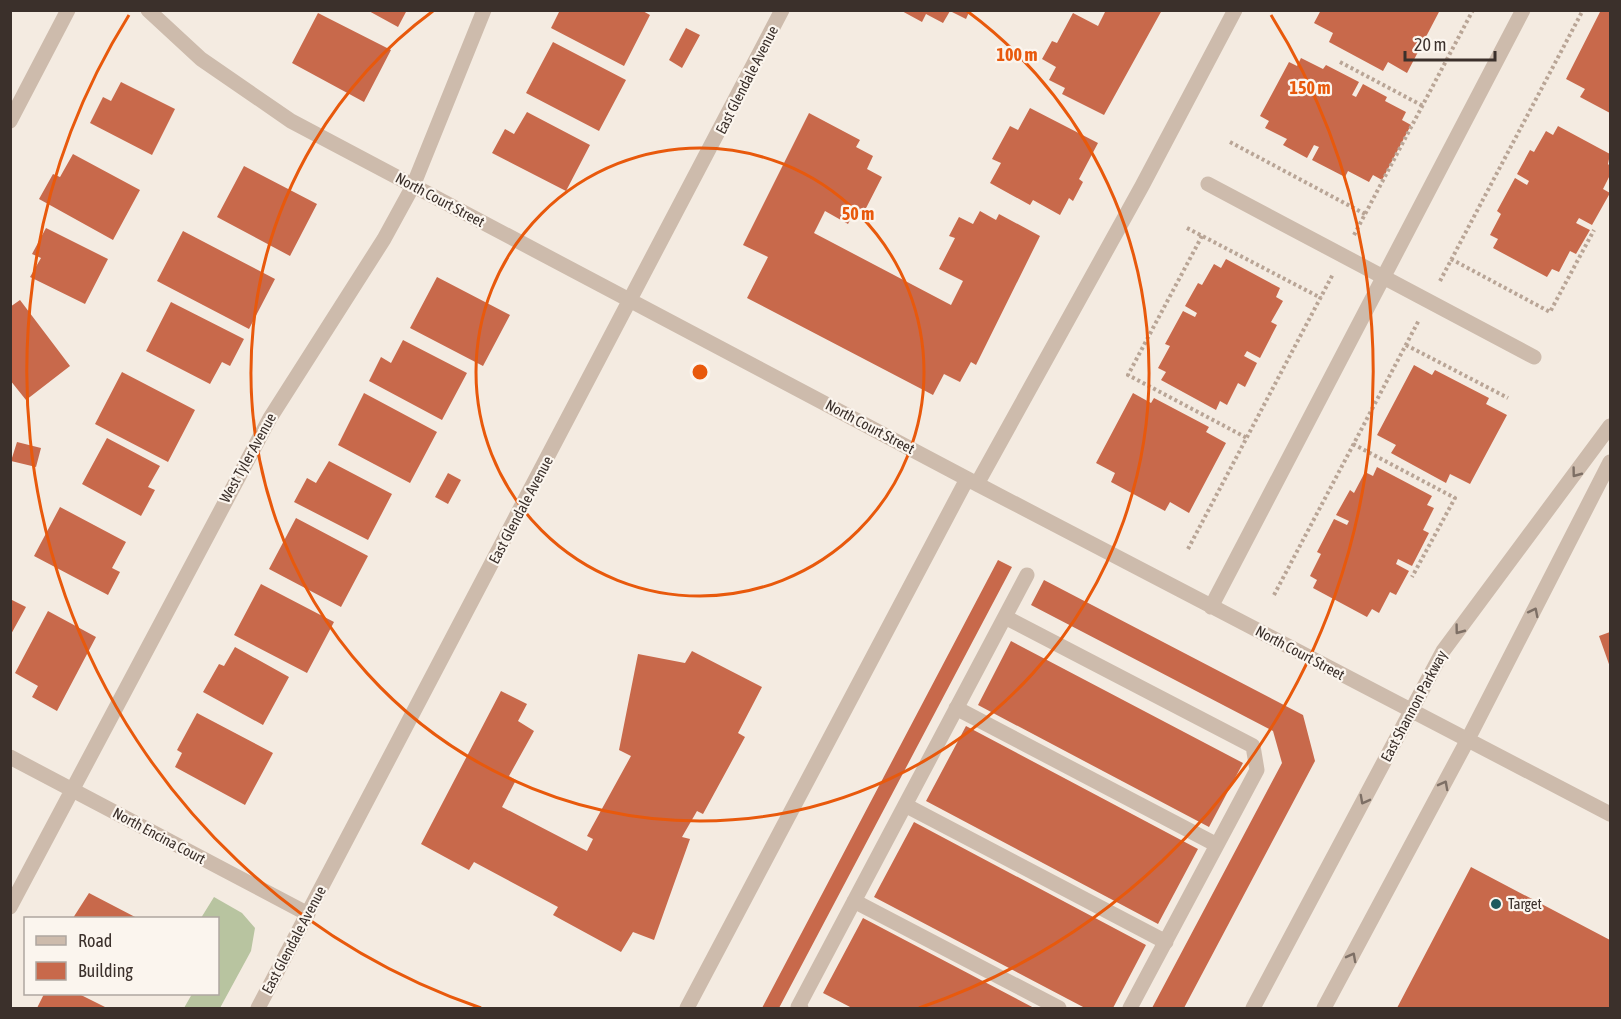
<svg xmlns="http://www.w3.org/2000/svg" width="1621" height="1019" font-family="'Asap Condensed',sans-serif">
<style>
.green{fill:#b8c4a0}
.building{fill:#c8694b}
.lines{fill:none;stroke-linecap:round;stroke-linejoin:round}
.path{stroke:#b9a596;stroke-width:4;stroke-dasharray:3 3;stroke-linecap:butt}
.minor{stroke:#cdbbac;stroke-width:15}
.oneway{stroke:#7d6f65}
.ring{fill:none;stroke:#e8590c;stroke-width:3}
.poi-dot{fill:#1f5a5e;stroke:#fbf5ee;stroke-width:2}
.labels{text-anchor:middle;stroke-width:4.5;stroke-linejoin:round;paint-order:stroke}
.street-label{font-size:15px;fill:#3b302b;stroke:#fbf5ee}
.poi-label{font-size:15px;fill:#3b302b;stroke:#fbf5ee;text-anchor:start}
.centre{fill:#e8590c;stroke:#fbf5ee;stroke-width:3}
.ring-label{font-size:18px;text-anchor:middle;font-weight:bold;fill:#e8590c;stroke:#fbf5ee;stroke-width:4.5;stroke-linejoin:round;paint-order:stroke}
</style>
<rect width="100%" height="100%" fill="#f4ebe1"/>
<path class="green" d="M214,897l28,16 13,15 -4,23 -31,57h-36l8,-14h26v-76h-17z"/>
<path class="building" d="M367,10h40l-9,17z
M560,10h81l9,5 -26,51 -73,-38z
M900,10h70l-4,9 -16,-8 -7,12 -17,-9 -4,8z
M1106,10h56l-58,105 -42,-21 3,-6 -16,-8 7,-13 -14,-8 10,-18 5,2 16,-30 25,13z
M1321,10h119l-33,63 -19,-11 -5,9 -54,-29 4,-9 -19,-10z
M1601,10l9,2v101l-30,-16 5,-8 -19,-10z
M318,13l73,37 -27,52 -72,-39z
M686,28l14,7 -18,33 -13,-8z
M553,42l73,38 -27,51 -73,-38z
M1301,58l22,11 3,-4 33,17 -7,13 4,2 7,-13 24,13 -2,4 21,11 -4,8 9,5 -29,55 -9,-5 -4,7 -21,-11 -3,6 -33,-17 7,-13 -5,-2 -7,13 -24,-13 4,-6 -22,-11 4,-7 -9,-5 29,-54 8,4z
M121,82l54,27 -23,46 -62,-32 13,-26 8,4z
M1030,108l68,35 -19,36 4,3 -10,19 -4,-3 -9,17 -27,-15 -3,5 -40,-22 11,-20 -9,-4 18,-33 8,4z
M527,112l63,33 -24,46 -74,-38 13,-24 9,5z
M809,113l51,27 -4,7 17,9 -6,13 15,8 -19,37 -8,-4 -7,14 -23,-13 -11,22 137,72 12,-24 -24,-12 16,-31 -6,-2 10,-19 14,7 7,-13 16,9 3,-6 41,22 -64,129 -5,-3 -11,20 -16,-8 -11,21 -186,-97 21,-41 -25,-12z
M1558,126l52,28 -2,10 2,2v9l-7,14 7,4 -18,32 -13,-7 -3,5 14,7 -14,24 -6,-3 -11,21 -7,-3 -5,8 -54,-29 5,-9 -8,-4 11,-21 -4,-3 18,-33 12,7 2,-4 -12,-7 13,-24 4,2 12,-21 7,4z
M73,154l67,36 -27,50 -74,-41 14,-25 7,3z
M244,166l73,38 -27,52 -73,-39z
M46,228l62,31 -23,45 -55,-27 11,-19 -9,-4z
M183,231l92,48 -26,50 -92,-48z
M1226,259l54,29 -4,9 7,4 -12,21 6,3 -17,33 -13,-7 -3,5 13,7 -12,24 -7,-4 -11,22 -7,-4 -4,9 -55,-30 5,-8 -8,-4 12,-22 -5,-2 18,-33 12,6 2,-4 -12,-7 13,-23 4,2 12,-21 7,4z
M437,277l73,38 -27,51 -73,-38z
M20,300l50,66 -44,34 -16,-20v-73z
M171,302l73,37 -14,27 -8,-4 -12,22 -64,-33z
M403,340l64,33 -25,47 -73,-39 12,-24 10,6z
M1414,365l18,10 3,-5 54,28 -3,6 21,11 -37,69 -20,-10 -4,9 -55,-30 5,-8 -19,-10z
M122,372l73,38 -27,52 -73,-38z
M364,393l73,39 -27,51 -72,-38z
M1133,393l18,10 3,-5 55,29 -3,5 20,11 -37,70 -19,-11 -5,9 -54,-29 4,-9 -19,-10z
M107,438l53,28 -12,21 7,3 -14,26 -59,-32z
M17,442l24,6 -5,19 -25,-6z
M329,461l63,33 -24,46 -74,-38 13,-24 9,5z
M1377,467l55,29 -5,9 7,3 -11,22 6,3 -17,33 -14,-7 -2,5 13,7 -13,24 -6,-3 -11,21 -7,-4 -5,8 -54,-29 4,-8 -7,-4 11,-22 -4,-2 17,-33 13,6 2,-4 -13,-6 14,-25 4,3 11,-21 8,4z
M448,473l13,7 -13,24 -13,-7z
M60,507l66,35 -14,26 8,4 -12,23 -74,-39z
M296,518l72,38 -27,51 -72,-38z
M998,560l14,7 -233,441h-17z
M1044,580l259,135 12,46 -131,247h-32l130,-245 -9,-32 -242,-126z
M261,584l73,38 -27,51 -73,-38z
M10,599l16,8 -16,29z
M48,611l48,26 -39,74 -25,-14 6,-11 -23,-13z
M1610,632v35l-11,-31z
M1011,641l232,122 -34,64 -231,-122z
M235,647l54,30 -26,48 -60,-33 16,-28 5,2z
M692,651l70,36 -24,46 7,4 -42,77 -6,-3 -15,26 8,2 -36,101 -21,-8 -12,20 -68,-37 5,-8 -84,-45 -5,8 -48,-26 80,-153 26,13 -9,17 16,10 -25,45 7,4 -14,27 85,44 6,-12 -6,-3 44,-80 -12,-6 19,-96 47,9z
M197,713l76,40 -28,52 -70,-38 7,-14 -5,-3z
M966,726l232,123 -40,75 -232,-123z
M914,822l232,123 -33,63h-28l-211,-111z
M1471,867l139,73v68h-213z
M89,893l48,25h-64z
M863,918l171,90h-182l-29,-15z
M44,994h35l28,14h-70z"/>
<g class="lines">
<path class="path" d="M1340,62l83,44
M1230,142l135,72
M1187,228l134,70
M1354,235l119,-225
M1202,236l-74,139 119,63
M1451,259l99,53 44,-82
M1440,281l143,-271
M1406,345l102,53
M1353,444l102,54 -43,79
M1188,549l145,-275
M1274,595l145,-275"/>
<path class="minor" d="M148,10l53,49 90,62 686,363 633,330
M10,121l58,-111
M1208,184l326,173
M977,484l165,-298 93,-176
M1211,607l312,-597
M1005,617l248,129 4,24 -127,238
M956,708l261,137
M10,757l298,157
M905,805l261,137
M854,901l205,107
M10,907l260,-489 114,-179 29,-53 71,-176
M258,1008l524,-998
M687,1008l280,-529
M801,1008l-3,-1 229,-432
M1253,1008l190,-357 167,-225
M1324,1008l143,-267 143,-279"/>
</g>
<defs><path id="oneway-chevron" d="M-2-3.5L2.5 0L-2 3.5" fill="none" stroke-width="1.6" stroke-linecap="round" stroke-linejoin="round" transform="scale(1.5)"/></defs>
<g class="oneway">
<use href="#oneway-chevron" transform="translate(1576 473) rotate(127)"/>
<use href="#oneway-chevron" transform="translate(1534 612) rotate(-63)"/>
<use href="#oneway-chevron" transform="translate(1459 630) rotate(127)"/>
<use href="#oneway-chevron" transform="translate(1444 785) rotate(-62)"/>
<use href="#oneway-chevron" transform="translate(1364 800) rotate(118)"/>
<use href="#oneway-chevron" transform="translate(1352 957) rotate(-62)"/>
</g>
<g class="ring">
<circle cx="700" cy="372" r="224"/>
<path d="M967 11A449 449 0 1 1 433 11"/>
<path d="M481 1008A673 673 0 0 1 129 15M1271 15A673 673 0 0 1 919 1008"/>
</g>
<circle class="poi-dot" cx="1496" cy="904" r="6"/>
<g class="labels">
<g class="street-label">
<text transform="translate(747 80) rotate(-63)" y="5">East Glendale Avenue</text>
<text transform="translate(440 200) rotate(28)" y="5">North Court Street</text>
<text transform="translate(870 427) rotate(28)" y="5">North Court Street</text>
<text transform="translate(248 458) rotate(-61)" y="5">West Tyler Avenue</text>
<text transform="translate(521 510) rotate(-62)" y="5">East Glendale Avenue</text>
<text transform="translate(1300 653) rotate(28)" y="5">North Court Street</text>
<text transform="translate(1414 706) rotate(-62)" y="5">East Shannon Parkway</text>
<text transform="translate(159 836) rotate(28)" y="5">North Encina Court</text>
<text transform="translate(294 940) rotate(-62)" y="5">East Glendale Avenue</text>
</g>
<g class="poi-label">
<text x="1508" y="909">Target</text>
</g>
</g>
<circle cx="700" cy="372" r="9" class="centre"/>
<g class="ring-label">
<text x="1017" y="61">100 m</text>
<text x="1310" y="94">150 m</text>
<text x="858" y="220">50 m</text>
</g>
<rect width="1621" height="1019" fill="none" stroke="#3b302b" stroke-width="24"/>
<rect x="24" y="917" width="195" height="78" fill="#fbf5ee" stroke="#aea6a0" stroke-width="1.5"/>
<rect x="36" y="936" width="30" height="9" fill="#cdbbac" stroke="#aea6a0" stroke-width="1.5"/>
<text x="78" y="947" font-size="18" fill="#3b302b">Road</text>
<rect x="36" y="962" width="30" height="18" fill="#c8694b" stroke="#aea6a0" stroke-width="1.5"/>
<text x="78" y="977" font-size="18" fill="#3b302b">Building</text>
<path d="M1405 51v9h90v-9" fill="none" stroke="#3b302b" stroke-width="3"/>
<text x="1414" y="51" font-size="18" fill="#3b302b" stroke="#fbf5ee" stroke-width="4.5" paint-order="stroke">20 m</text>
</svg>
